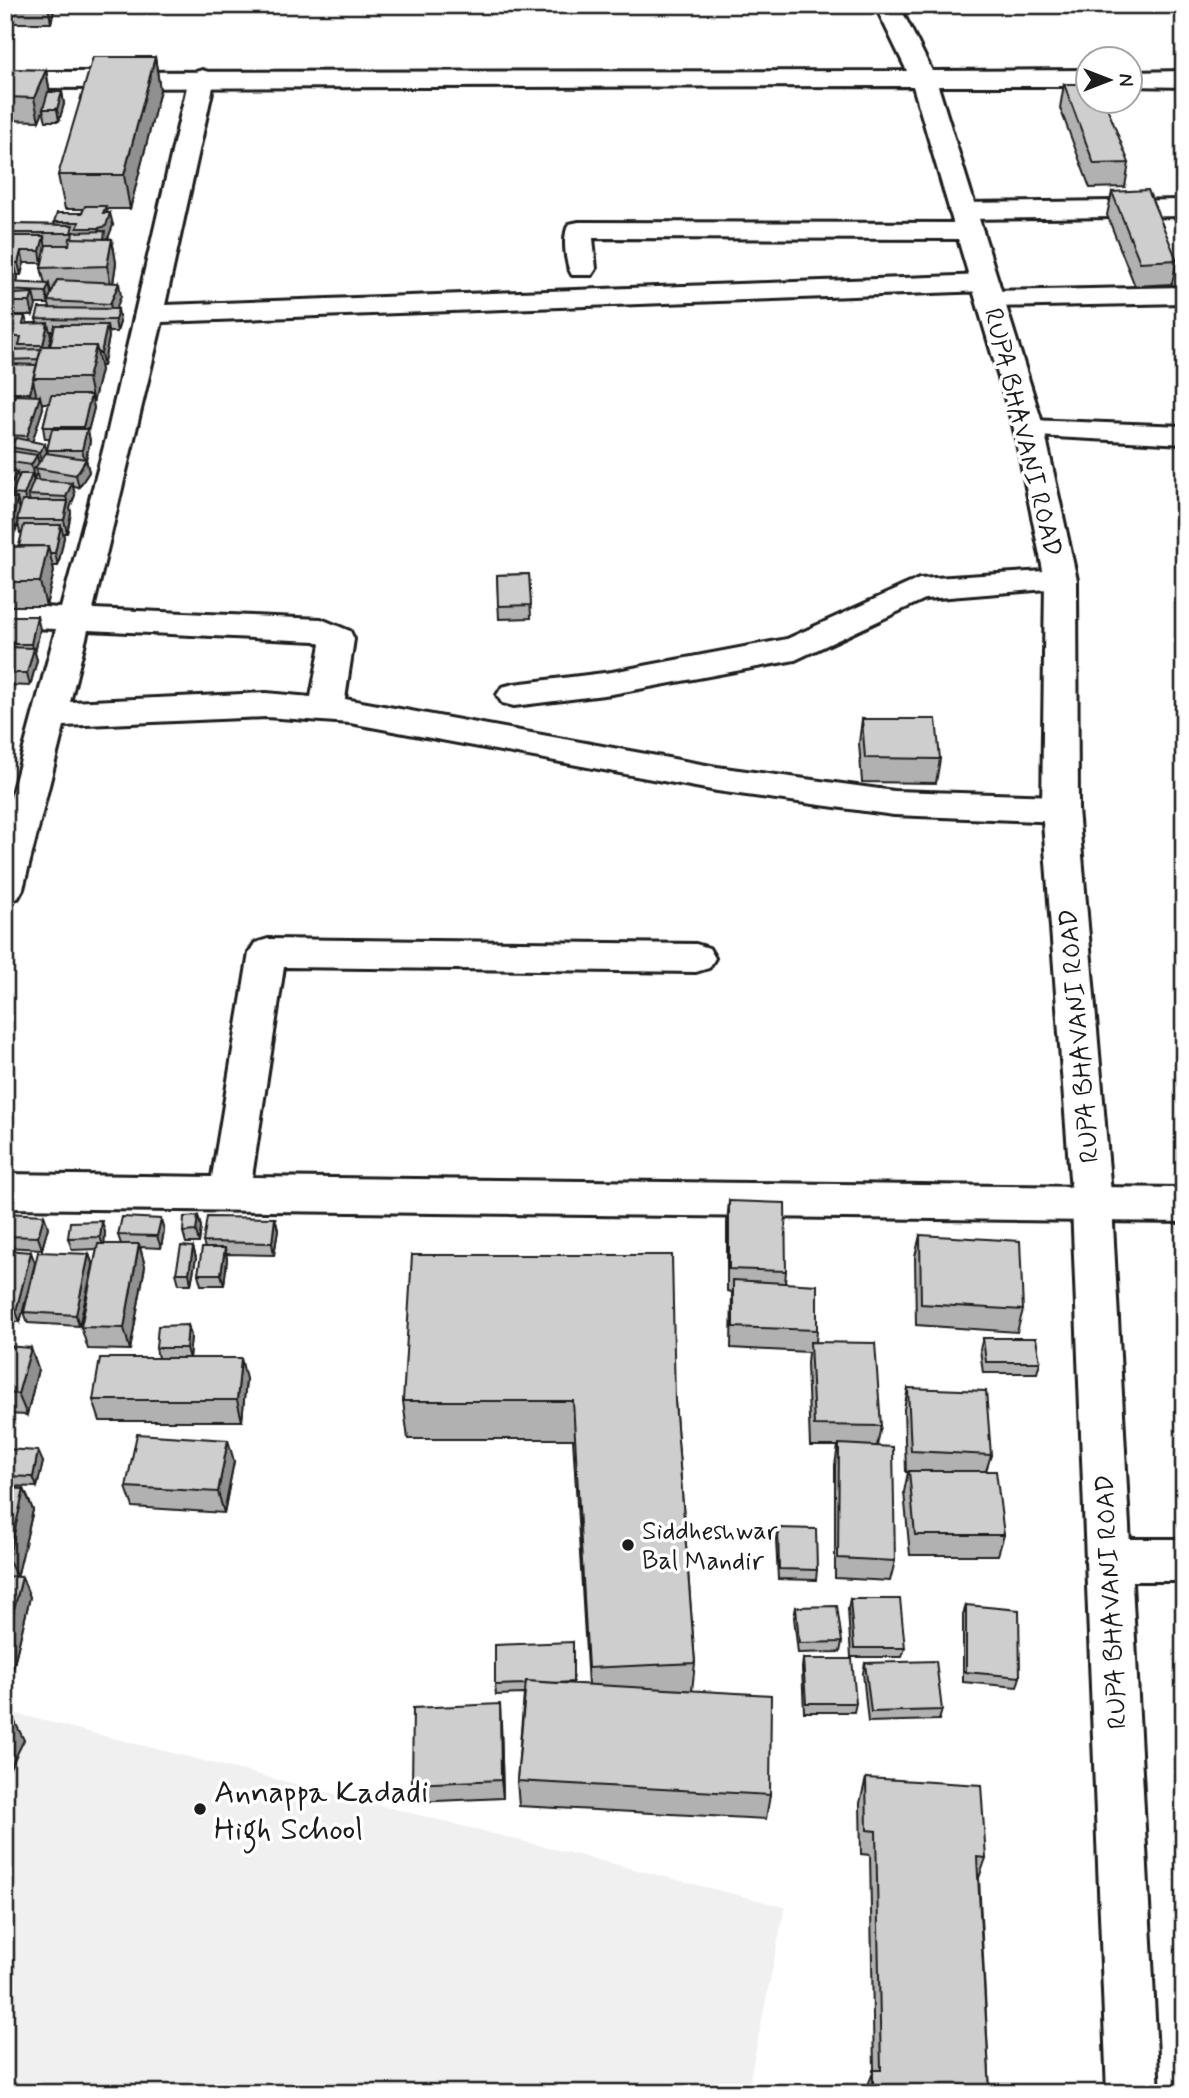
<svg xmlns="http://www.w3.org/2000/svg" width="1189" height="2098" font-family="Mynerve,sans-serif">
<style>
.built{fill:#f0f0f0}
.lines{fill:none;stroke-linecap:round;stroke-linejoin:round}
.minor-casing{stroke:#1c1c1c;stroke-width:6}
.tertiary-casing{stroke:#1c1c1c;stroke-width:6}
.minor{fill:#fff;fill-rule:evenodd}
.tertiary{fill:#fff;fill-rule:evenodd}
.wall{fill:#b1b1b1;stroke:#1c1c1c;stroke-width:2;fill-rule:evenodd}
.shaded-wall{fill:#909090;stroke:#1c1c1c;stroke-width:2}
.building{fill:#cecece;stroke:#1c1c1c;stroke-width:2}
.poi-dot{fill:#1c1c1c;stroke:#fff;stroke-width:2.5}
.labels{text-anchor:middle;stroke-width:7;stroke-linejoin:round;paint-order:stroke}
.street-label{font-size:26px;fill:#1c1c1c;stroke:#fff}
.poi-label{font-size:26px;fill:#1c1c1c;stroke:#fff;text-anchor:start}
.near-poi-label{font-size:32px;fill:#1c1c1c;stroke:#fff;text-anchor:start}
</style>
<rect width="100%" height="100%" fill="#fff"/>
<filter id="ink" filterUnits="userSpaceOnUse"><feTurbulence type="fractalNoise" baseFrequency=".0143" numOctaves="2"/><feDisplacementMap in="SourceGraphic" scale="14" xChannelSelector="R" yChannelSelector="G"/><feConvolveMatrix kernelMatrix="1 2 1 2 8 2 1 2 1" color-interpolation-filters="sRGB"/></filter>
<g filter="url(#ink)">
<path class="built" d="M5,1711l780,196 -38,186h-742z"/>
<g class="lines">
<defs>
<path id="minor" d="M202,70l9,3 4,5 -50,227 820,-30 10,2 4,6 -4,6 -10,2 -823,31 -69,287 228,10 29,12 4,8 -9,60 372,68 177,24 166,5 12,4 6,9 -6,9 -12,4 -166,-7 -177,-24 -367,-68 -84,-6 -202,9 -41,163 -5,9 -13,4v-83l51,-190 -51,-2v-22l56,3 45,-169 83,-361 4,-5zM88,630l227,11 6,3 -10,53 -45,-4 -196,9z
M1184,200v16l-221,3 -10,-2 -4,-6 4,-6 10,-2z
M579,222l390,1 10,2 4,6 -4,6 -10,2 -376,-1 3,31 -4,6h-20c-7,-11 -10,-40 -3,-51z
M1184,287v16l-194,4 -10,-2 -4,-6 4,-6 10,-2z
M1029,420l155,6v18l-166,-9 -4,-6 4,-6z
M1061,570l11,3 5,7 -5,7 -147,12 -130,61 -183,34 -98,12 -12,-3 -5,-8 5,-8 12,-3 98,-12 175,-33 132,-60z
M268,939l428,5 13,4 6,10 -6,10 -13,4 -412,-5 -32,210 932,11v34l-1179,-14v-34l207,3 37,-224 6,-10z
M1108,1539h76v42h-76l-16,-6 -7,-15 7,-15z"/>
<path id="tertiary" d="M875,5h24l33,66 156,-1v16h-150l106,343 33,151 1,229 34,396 47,888h-52l-35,-888 -30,-396 3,-229 -31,-151 -101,-343 -908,2v-16l902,-1z
M1184,71v16l-54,-1v-14z"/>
</defs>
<use href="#minor" class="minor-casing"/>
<use href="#tertiary" class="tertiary-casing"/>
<use href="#minor" class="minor"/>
<use href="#tertiary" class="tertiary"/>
</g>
<path class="wall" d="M5,5h50l-4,18h-46z
M64,5h41l-1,6h-39z
M155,57l5,33 -30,119h-24l7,16 -5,13 4,1 4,24 -3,20 8,13 -5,13 4,13 -3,10h-9l1,5 -6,29h-3l1,4 -8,33 1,5 -6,23 2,10 -4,18 3,13 -10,15 -6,-1 2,9 -5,13 1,5 -4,20h-4l1,4 -6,29h-5l1,5 -8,35h-41v-382l50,1 -1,-3 28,-9 2,-4h-19l-7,-34zM24,263h18l-1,5 4,16 -28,-1 1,-5 -1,-3h4zM11,303h1l3,12h18l2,-11h14l1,4 -14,11 1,4h-10l-2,-7h-16l2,-10zM50,331h3l-3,15h-2l3,-10zM42,403h7l-6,24 2,12h5l-3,11 1,3 -16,-12 11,-33zM37,473l1,7 -4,2 -1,-4h1zM18,523l2,10h2l-3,13 -8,1 3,-13 -1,-4h3z
M5,69l41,1 4,22h12l2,12 -5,17h-13l-3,-11 -4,11 -34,-1z
M1064,84l65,79 -4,24 -35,1 -30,-80z
M1184,190v39l-7,-15 5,-23z
M1112,192l65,68 -5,24 -37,2 -28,-71z
M529,574l2,44 -32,1 -2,-44z
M5,616l35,13 -5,24 2,7 -7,26 -25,-1z
M862,719l78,40 -4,24 -74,-1 -3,-39z
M729,1201l57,70 -1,12 32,47 -1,12 65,84 -4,20 18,115 -5,20 -55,-3v-113l3,-19h-28l-3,-83 1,-11 -77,-4 1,-56 -5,-1v-68z
M5,1213l43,14 -6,22 -37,-2z
M198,1216l3,11 -2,16h-13l-3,-11z
M275,1218l3,12 -4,25 -48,-1 1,5 -3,26h-23l-3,-11 7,-26 -2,-6z
M164,1230l-3,18 -21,-1 5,19 -15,84 -42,-1 -7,-22 16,-78 -25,1 -4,-12 37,-6 -1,12h17l-3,-9z
M920,1235l103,75 -6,22 -101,-7 -1,-68z
M193,1247l3,11 -5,26h-12l-3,-11z
M5,1250l30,13 -15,59 -15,-1z
M89,1254l4,12 -14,60 -51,-3 -4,-11z
M188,1325l3,11 -2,22 57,21 -4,42h-142l-7,-21 65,-42 -2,-10z
M983,1338l57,24 -3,11h-54l-3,-24z
M5,1346l33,23 -11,46 -22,-1z
M908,1388l83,67 -5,16 18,64 -6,20h-88l-6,-63 4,-20h-2l-2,-63z
M403,1401h272l20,262 -3,28 78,104 -4,24 -247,-13 -2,-25 7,-87 -28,1 -1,-10 78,-43v42l15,1 -15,-246h-165z
M5,1449l38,13 -6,25 -32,-1z
M234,1461l-10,52 -91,-6 -7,-20z
M5,1488l19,1 9,21 -16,67 13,20 -17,71h-8z
M778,1528l39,42 -1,10 -38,-1 -2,-40z
M850,1599l55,49 -3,9h-51l-3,-48z
M966,1605l54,72 -3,10 -54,-5v-67z
M796,1607l46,35 -2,10 -42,1 -4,-36z
M803,1659l53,44 -2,9h-50l-2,-44z
M865,1663l77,47 -3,10 -71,2 -5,-49z
M501,1723l2,75 -88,4 -3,-18z
M866,1778l120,80 -7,20 11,215h-124v-3l8,-20 -4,-215 -9,-1 -1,-51z"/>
<path class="shaded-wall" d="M48,5h7l-4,18z
M155,57l5,33 -30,119 -6,-34z
M46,70l4,24 -11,27 -5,-23z
M62,92l2,12 -5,17 -2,-12z
M110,213l3,12 -5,13 -7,2 -2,-12z
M44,236l2,12 -4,15 -2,-12z
M112,239l4,24 -4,27 -5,-24z
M21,251l3,12 -3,12 -3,-12z
M15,266l3,12 -3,12 -3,-12z
M119,283l2,13 -8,21 -3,-13z
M49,284l3,13 -4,4 1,4 -3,-13z
M33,293l3,13 -3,9 -3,-13z
M9,294l2,12 -3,12 -3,-13z
M118,309l2,13 -3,10 -2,-12z
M48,323l3,13 -5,21 -3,-12z
M107,325l2,12 -6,29 -2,-13z
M12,339l3,12 -2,9 -3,-12z
M96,346l5,24 -8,33 -5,-25z
M33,380l3,13 -4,13 -2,-13z
M91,395l3,13 -6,23 2,10 -5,21 1,-3 3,13 -10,15 -3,-12 9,-13 -3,-12 3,-13 -2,-10z
M40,396l3,12 -13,41 -3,-13z
M8,439l2,14 -5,8v-17z
M45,444l3,12 -6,9 -3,-13z
M37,455l3,13h-5l2,5 -3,5 -3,-13z
M17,472l3,12 -8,10 1,3 -5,11 -3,-14z
M32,474l3,13 -7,8 2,6 -3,6 -3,-12z
M72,483l3,12 -5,13 1,5 -4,20 -3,-13 4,-17 -2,-6z
M17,498l3,12 -3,10 1,3 -2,7 -3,-12z
M11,522l3,12 -8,34 -1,-21z
M61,525l3,12 -6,29 -3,-13z
M48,546l6,25 -8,35 -6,-24z
M37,616l3,13 -5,24 2,7 -7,26 -3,-13 6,-22 -2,-7z
M44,1215l4,12 -6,22 -4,-12z
M198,1216l3,11 -2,16 -3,-12z
M275,1218l3,12 -4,25 -2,-12z
M161,1219l3,11 -3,18 -4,-12z
M102,1221l3,11 -1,16 -4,-11z
M139,1244l6,22 -15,84 -6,-22z
M193,1247l3,11 -5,26 -2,-11z
M225,1248l2,11 -3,26 -3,-11z
M31,1252l4,11 -15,59 -4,-11z
M89,1254l4,12 -14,60 -3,-11z
M188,1325l3,11 -2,23 -3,-11z
M31,1348l7,21 -11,46 -9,-21z
M241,1358l5,21 -4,42 -5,-21z
M228,1440l6,21 -10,52 -6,-21z
M38,1451l5,11 -6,25 -4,-10z
M24,1489l9,21 -16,68 -9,-19z
M22,1577l8,20 -17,71 -8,-16v-7z
M500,1704l1,19 2,75 -2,-18z
M8,1708l16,32 -19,38v-64z"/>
<path class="building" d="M93,57h62l-31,118h-66z
M5,69l41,1 -12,28 -29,-1z
M1064,84h24v18h17l24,61 -35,1z
M48,92h14l-5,17h-14z
M1148,190l29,70 -37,2 -28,-70z
M85,206h21l-3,7h7l-4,13 -7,2h-22l2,-6h-25l3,-9h25z
M5,224l68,1 -2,8h-66z
M105,231l-1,8 -32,-1 1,-6z
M5,236h39l-4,15h-19l-3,12h-13z
M70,238l42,1 -5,27 -66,2 5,-23h23z
M5,266h10l-3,12h-7z
M57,280l62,3 -9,21 -62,-3z
M5,282l44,2 -3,8 -41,-2z
M33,293l-3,9h-18l2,-8z
M5,294h4l-4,11z
M39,308l79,1 -3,11 -79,-1z
M5,316h20l-2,8 25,-1 -5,22h-24l2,-8h-16z
M55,325h52l-6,28h-3l-2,-7h-46z
M5,338l7,1 -2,9h-5z
M42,346h54l-8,32h-55z
M41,349l-3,10 -33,1 2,-10z
M5,364l32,1 -7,28h-25z
M15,395l25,1 -13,40 -22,-1v-12z
M51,395h40l-8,32h-40z
M5,399h6l-4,15h-2z
M52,429h35l-5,21h-35z
M16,438l29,6 -6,8 -30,-5z
M5,450l32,5 -6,10 -26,-4z
M46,453l40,6 -10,16 -41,-7z
M5,470l12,2 -12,22z
M20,474h12l-8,21 -12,-1z
M34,480l38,3 -6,14 -38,-2z
M5,498h12l-4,20h-8z
M22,501h46l-4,19h-47z
M5,522h6l-6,25z
M24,525h37l-6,28h-5l-2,-7h-29z
M48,546l-8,36h-35v-35z
M529,574l2,31 -33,1 -1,-31z
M5,616h32l-6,28h-26z
M5,647l29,1 -7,25h-22z
M862,719h74l4,40 -75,-1z
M729,1201l56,2 1,68 -57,-2z
M5,1213l39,2 -6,22 -33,-1z
M198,1216l-2,15 -13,1 1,-15z
M122,1217l39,2 -4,17 -39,-1z
M207,1217l68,1 -3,25 -69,-1z
M102,1221l-2,16 -32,1 2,-16z
M920,1235l100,6 3,69 -102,-6z
M98,1244h41l-15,84 -43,-1z
M181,1246l12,1 -4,26h-13z
M202,1248h23l-4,26h-23z
M5,1250l26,2 -15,59 -11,-1z
M38,1252l51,2 -13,61 -52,-3z
M412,1255h260l3,146 20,262 -107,5 -15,-267h-170z
M733,1280l84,5v45l-84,-3z
M188,1325l-2,23h-30l2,-22z
M983,1338h53l4,24h-54z
M810,1342l65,1 6,83 -67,-1z
M5,1346l26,2 -13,46 -13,-1z
M100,1358h141l-4,42h-144z
M908,1388l78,3 5,64 -80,-4z
M137,1434l91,6 -10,52 -92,-5z
M839,1444l54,3 2,114 -57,-3z
M5,1449l33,2 -5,26 -28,-1z
M909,1471h87l8,64h-89z
M5,1488l19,1 -16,70 -3,-1z
M778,1528l38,1 1,41 -38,-1z
M5,1576l17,1 -17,68z
M850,1599h50l5,49h-51z
M966,1605l53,5 1,67 -54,-5z
M837,1606l5,36 -43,1 -3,-36z
M573,1642v40l-17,1 -30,-2 -1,3 -30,1v-40z
M803,1659h49l4,44h-50z
M936,1661l6,49 -71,2 -6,-49z
M526,1681l245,14 -1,100 -253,-14z
M500,1704l1,76 -89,4 1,-76z
M866,1778l115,7 5,73 -9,-1 13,236h-117v-23h8l-5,-239 -9,-1z"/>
</g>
<g class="poi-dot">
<circle cx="628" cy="1545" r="7"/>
<circle cx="200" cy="1809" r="7"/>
</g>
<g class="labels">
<g class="street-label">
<text transform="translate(1024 432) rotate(76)" y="9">RUPA BHAVANI ROAD</text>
<text transform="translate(1078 1036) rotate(-95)" y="9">RUPA BHAVANI ROAD</text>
<text transform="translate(1110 1602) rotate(-93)" y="9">RUPA BHAVANI ROAD</text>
</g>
<g class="poi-label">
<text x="642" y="1539">Siddheshwar<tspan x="642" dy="30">Bal Mandir</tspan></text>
</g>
<g class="near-poi-label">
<text x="214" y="1802">Annappa Kadadi<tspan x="214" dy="37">High School</tspan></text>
</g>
</g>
<rect width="1189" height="2098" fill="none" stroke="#fff" stroke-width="28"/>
<rect x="14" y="14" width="1161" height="2070" fill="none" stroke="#1c1c1c" stroke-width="2.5" filter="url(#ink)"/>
<g transform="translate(1109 80) rotate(90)"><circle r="33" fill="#ffffff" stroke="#a4a4a4" stroke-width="2"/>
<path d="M0-5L12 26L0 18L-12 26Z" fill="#1c1c1c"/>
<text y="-10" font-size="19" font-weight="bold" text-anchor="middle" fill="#1c1c1c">N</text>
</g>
</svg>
